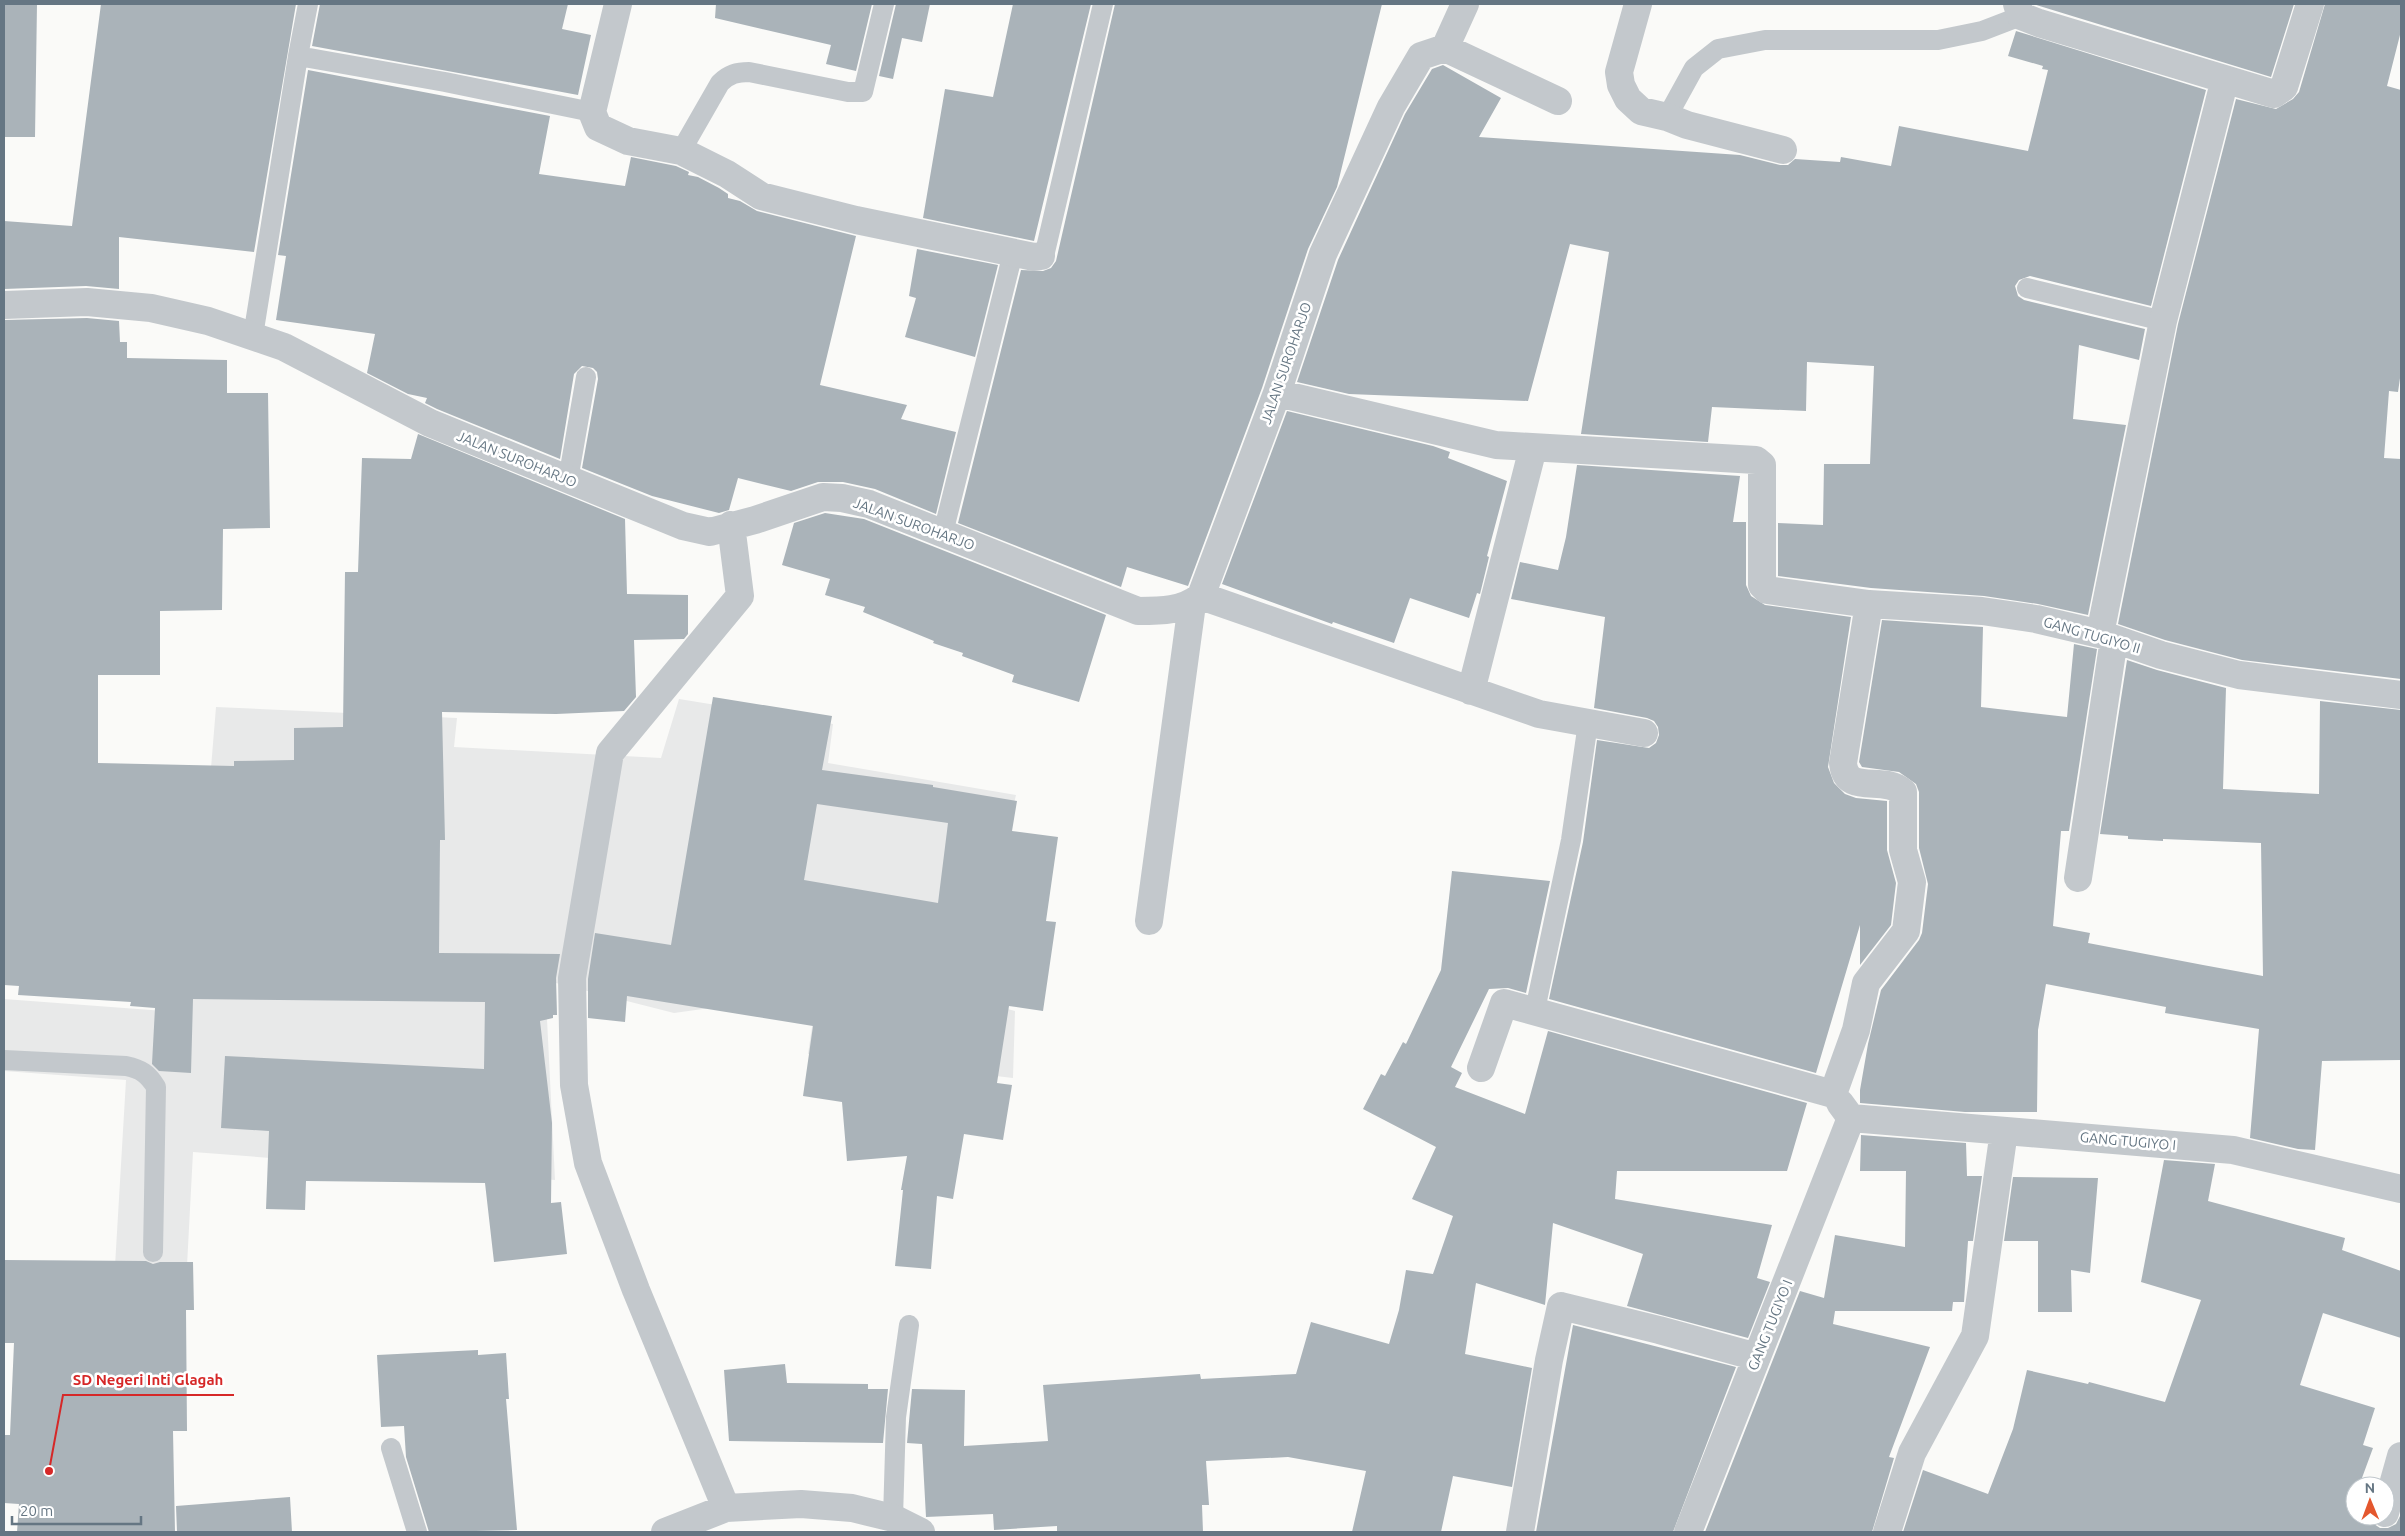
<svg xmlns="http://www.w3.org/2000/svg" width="2405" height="1536" font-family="Ubuntu,sans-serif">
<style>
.built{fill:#e8e9e9}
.building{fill:#aab3b9;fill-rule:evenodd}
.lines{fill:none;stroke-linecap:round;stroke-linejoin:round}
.service{stroke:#c3c8cc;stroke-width:20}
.minor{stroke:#c3c8cc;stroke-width:28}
.labels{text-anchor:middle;stroke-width:5;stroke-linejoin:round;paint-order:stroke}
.street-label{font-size:14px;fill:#657683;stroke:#fff}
.leader{fill:none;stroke:#d62828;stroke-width:2}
.callout-dot{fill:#d62828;stroke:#fff;stroke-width:2}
.callout-label{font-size:15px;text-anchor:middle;font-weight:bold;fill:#d62828;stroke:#fff;stroke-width:5;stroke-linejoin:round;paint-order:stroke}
</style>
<rect width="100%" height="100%" fill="#fafaf8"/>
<path class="built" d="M679,699l154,25 -5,39 188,32 -27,111 -49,85 75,20 -2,67 -205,-24 9,-61 -143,20 -122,-31 -5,37 8,161 -362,-28 -7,133 -72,-2 12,-203 -122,-9v-72l187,14 25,-306 241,11 -3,29 207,11z"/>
<path class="building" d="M4,4h33l-2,133h-31z
M101,4h195l-42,248 -135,-15v52l-33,-3 -82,3v-68l68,5z
M320,4h248l-6,25 29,6 -13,60 -266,-49z
M716,4h156l-16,67 -30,-7 5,-19 -116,-27z
M896,4h34l-8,38 -20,-4 -9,41 -14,-3z
M1013,4h78l-57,237 -111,-23 22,-129 48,8z
M1115,4h267l-45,183 -29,62 -46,139 -74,198 -61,-19 -6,20 -163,-64 63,-253 22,1 8,-3 5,-7z
M2033,4h261l-23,73z
M2325,4h76v27l-14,55 14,4v281l-3,21 -9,-1 -5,67 17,1v220l-159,-19 -77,-20 -47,-16 60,-300 58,-225 40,10 17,-10 6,-7z
M2016,31l190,59 -55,216 -121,-30 -11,4 -4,6 3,10 6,4 121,29 -6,31 -60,-15 -6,74 53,6 -38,190 -50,-11 -54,-8 -113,-8 -93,-12v-53l45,2 1,-61h46l4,-98 -67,-4 -1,49 -94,-4 -4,35 -127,-8 28,-182 -39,-8 -42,157 -179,-7 -52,-12 41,-122 67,-146 27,-45 11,-4 58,33 -22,39 261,18 40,10h8l7,-6 45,3 1,-5 50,9 8,-40 129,25 20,-81 -6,-1 1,-3 -35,-10z
M308,70l242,46 -11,58 86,12 6,-29 45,9 13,6 -1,3 10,2 21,11 9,6v4l12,3 17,10 99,25 -36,149 87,20 -6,14 55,13 -20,82 -61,-25 -32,-7h-25l-27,9 -53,-13 -9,32 -10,3 -67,-17 -70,-28 16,-89 -1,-7 -4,-4 -11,-2 -8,8 -14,85 -123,-50 -12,-6 2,-5 -19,-4 -41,-21 8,-39 -99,-14 10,-64 -8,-1z
M917,249l81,16 -23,92 -70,-20 11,-39 -7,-2z
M87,318l32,3 1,21h7v16l100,2v33h41l2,135 -47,1 -1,81 -62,1v64h-62v88l136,3v-5l60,-1v-32l49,-1 2,-155h13l4,-114 49,1 7,-25 207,85 2,75 61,1v39l-4,5 -50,1 2,57 -12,14 -68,3 -114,-2 3,128h-5l-1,113 121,1 -4,24 1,37h-4v3l-13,3 12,102 -1,80 10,-1 6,52 -73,8 -9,-79 -179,-2 -1,29 -39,-1 3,-78 -48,-3 4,-72 259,13 1,-67 -292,-3 -2,74 -32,-2 -7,-7 3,-56 -25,-2 1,-4 -113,-7 1,-9 -15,-1v-665z
M1287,411l146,35 17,6 -2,6 59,23 -20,75 2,1 -9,37 -3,-1 -8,25 -59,-20 -16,45 -61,-21 -1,2 -110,-40z
M1577,465l163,11 -7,46h13v63l5,11 14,9 86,12 -23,150 6,16 11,11 11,4 31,3v49l9,33 -5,42 -31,40v-40l-44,148 -267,-74 34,-157 14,-102 52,8 7,-5 3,-8 -1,-8 -4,-6 -7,-3 -53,-10 11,-91 -94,-18 9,-37 38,8 8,-33z
M825,513l39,6 242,96 -27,87 -67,-20 2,-7 -52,-19 1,-3 -30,-10 1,-2 -71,-29 2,-5 -40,-12 5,-16 -48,-14 12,-42z
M1882,620l101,7 -2,80 86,10 7,-73 23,5 -28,182h-8l-8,95 37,7 -2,10 115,22 60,11 -2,-133 -98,-4v2l-35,-2v-3l-28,-2 27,-174 30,10 69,18 -3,101 96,5 1,-93 81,9v350l-79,1 -7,89 -17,-1 -48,-11 9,-109 -94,-16 1,-6 -120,-23 -8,46 -1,82h-72l-105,-9v-13l8,-46 13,-54 38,-50 3,-7 6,-49 -9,-36v-56l-3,-8 -17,-12 -37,-5 -3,-5z
M713,697l119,19 -10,54 111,15v2l84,14 -5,30 46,6 -12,84 10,1 -13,89 -34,-5 -12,77 15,2 -9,55 -39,-6 -11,65 -16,-3 -6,73 -36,-3 8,-76h-2l6,-34 -60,5 -5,-59 -39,-6 10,-70 -186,-30 -2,26 -37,-4v-39l7,-46 76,12zM817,804l131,19 -10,80 -134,-23z
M1452,871l98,10 -24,112 -18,-5 -19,1 -38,78 11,6 -7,14 70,27 23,-83 259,72 -20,68h-170l-2,28 157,26 -15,53 13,4 -22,56 -121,-32 16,-52 -90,-31 -8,82 -69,-22 -11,71 67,14 -20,119 -59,-11 -12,56h-89l14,-61 -78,-14 -82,4 3,44h-7l1,27h-146v-6l-63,4 -1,-16 -67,3 -4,-73 -15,-1 5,-54 53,1 -1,56 84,-5 -5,-56 157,-11 1,5 95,-5 15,-52 78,22 10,-34 7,-40 27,4 20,-58 -41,-17 24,-52 -73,-38 18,-35 4,2 18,-34 3,2 35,-74z
M1861,1135l105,8 1,33h15l-9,65h-5l-4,61h-11l-1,9h-117l-2,13 97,23 -41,110 5,1 -22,74h-167l95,-241 24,7 11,-63 70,12 1,-76h-46z
M2164,1160l51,4 -7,37 137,37 -3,12 59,21v67l-78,-25 -23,72 75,23 -12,37 10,3 -14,38h-4v30h15l4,8 6,4h8l8,-4 5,-10v18h-498l20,-62 65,24 25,-65 14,-59 61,14 1,-2 76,20 36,-102 -60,-18z
M2013,1177l85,1 -8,95 -19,-3 1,42h-34v-71h-34z
M4,1260l142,1 7,3 7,-2h33l1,48h-8l1,121h-14l2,101h-158l2,-28 -15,-1v-68h6l4,-92h-10z
M1573,1325l163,42 -63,165h-137z
M478,1350v5l28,-2 3,46h-3l11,131 -88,2 -23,-75 -2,-31 -23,1 -4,-72z
M785,1364l2,19 81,1v5h20l-5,54 -154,-2 -5,-71z
M290,1497l2,35h-115l-1,-26z"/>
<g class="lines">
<path class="service" d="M298,56l10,-52
M1667,117l27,-49 24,-19 47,-9h173l44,-9 39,-15
M681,151l39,-68c9,-9 17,-11 29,-11l99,20h15l21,-88
M1041,256l4,-4 58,-248
M2027,288l136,33
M253,336l45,-280 147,26 147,30
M568,480l18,-103
M943,533l70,-280
M1535,1010l36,-170 17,-117
M4,1060l122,6c15,3 22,8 30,21l-3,165
M391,1448l26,84
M893,1518l3,-101 13,-92"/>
<path class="minor" d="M618,4l-26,108 6,15 30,14 53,10 46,23 34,22 95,24 178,37 7,-1
M1638,4l-19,68 2,13 7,14 13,12 26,6 20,8 96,25
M2017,4l4,12 18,7 235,71 10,-7 26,-83
M1445,48l113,53
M4,305l83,-3 64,6 57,13 76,26 146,76 253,103 27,6 45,-12 68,-23 19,1 27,6 269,107c23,0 45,0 63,-15l76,-203 46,-139 68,-147 30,-51 24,-8 20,-44
M1277,393l219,52 260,15 6,5v120l5,5 102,14 113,7 54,8 64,15 61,21 78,20 162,20
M1201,596l338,118 105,19
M2100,634l63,-313 62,-242
M1471,691l62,-243
M2078,878l36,-239
M1149,921l43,-317
M1481,1068l23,-65 329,91
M1833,1094l23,-64 10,-47 40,-52 6,-49 -9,-32v-58c-19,-18 -57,5 -60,-29l26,-159
M1851,1118l382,32 168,39
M726,1508l-90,-218 -48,-127 -14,-78 -2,-107 38,-225 130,-157 -9,-71
M2385,1513l16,-57
M665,1532l61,-24 75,-4 51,4 41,10 28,14
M1520,1532l29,-172 12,-54 98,24 98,27
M1688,1532l163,-414 -11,-15
M1887,1532l25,-79 63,-117 29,-205"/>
</g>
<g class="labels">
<g class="street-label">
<text transform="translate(1286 363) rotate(-71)" y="5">JALAN SUROHARJO</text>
<text transform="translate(517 459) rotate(22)" y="5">JALAN SUROHARJO</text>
<text transform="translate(914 524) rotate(20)" y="5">JALAN SUROHARJO</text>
<text transform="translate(2092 635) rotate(16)" y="5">GANG TUGIYO II</text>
<text transform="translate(2128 1141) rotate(5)" y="5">GANG TUGIYO I</text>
<text transform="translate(1770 1325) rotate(-68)" y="5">GANG TUGIYO I</text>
</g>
</g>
<path class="leader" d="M49 1471L63 1395H234"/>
<circle class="callout-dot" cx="49" cy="1471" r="5"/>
<g class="callout-label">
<text x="148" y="1385">SD Negeri Inti Glagah</text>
</g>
<rect width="2405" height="1536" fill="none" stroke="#657683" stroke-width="10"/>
<g transform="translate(2370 1501) rotate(359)"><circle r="24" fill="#ffffff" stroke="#c1c8cd"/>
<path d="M0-4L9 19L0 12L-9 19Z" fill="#e4572e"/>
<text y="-8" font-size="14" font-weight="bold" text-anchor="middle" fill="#657683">N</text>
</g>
<path d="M12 1516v8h129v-8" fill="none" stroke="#657683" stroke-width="2.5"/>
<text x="20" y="1516" font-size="15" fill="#657683" stroke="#ffffff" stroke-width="4" paint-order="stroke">20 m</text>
</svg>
